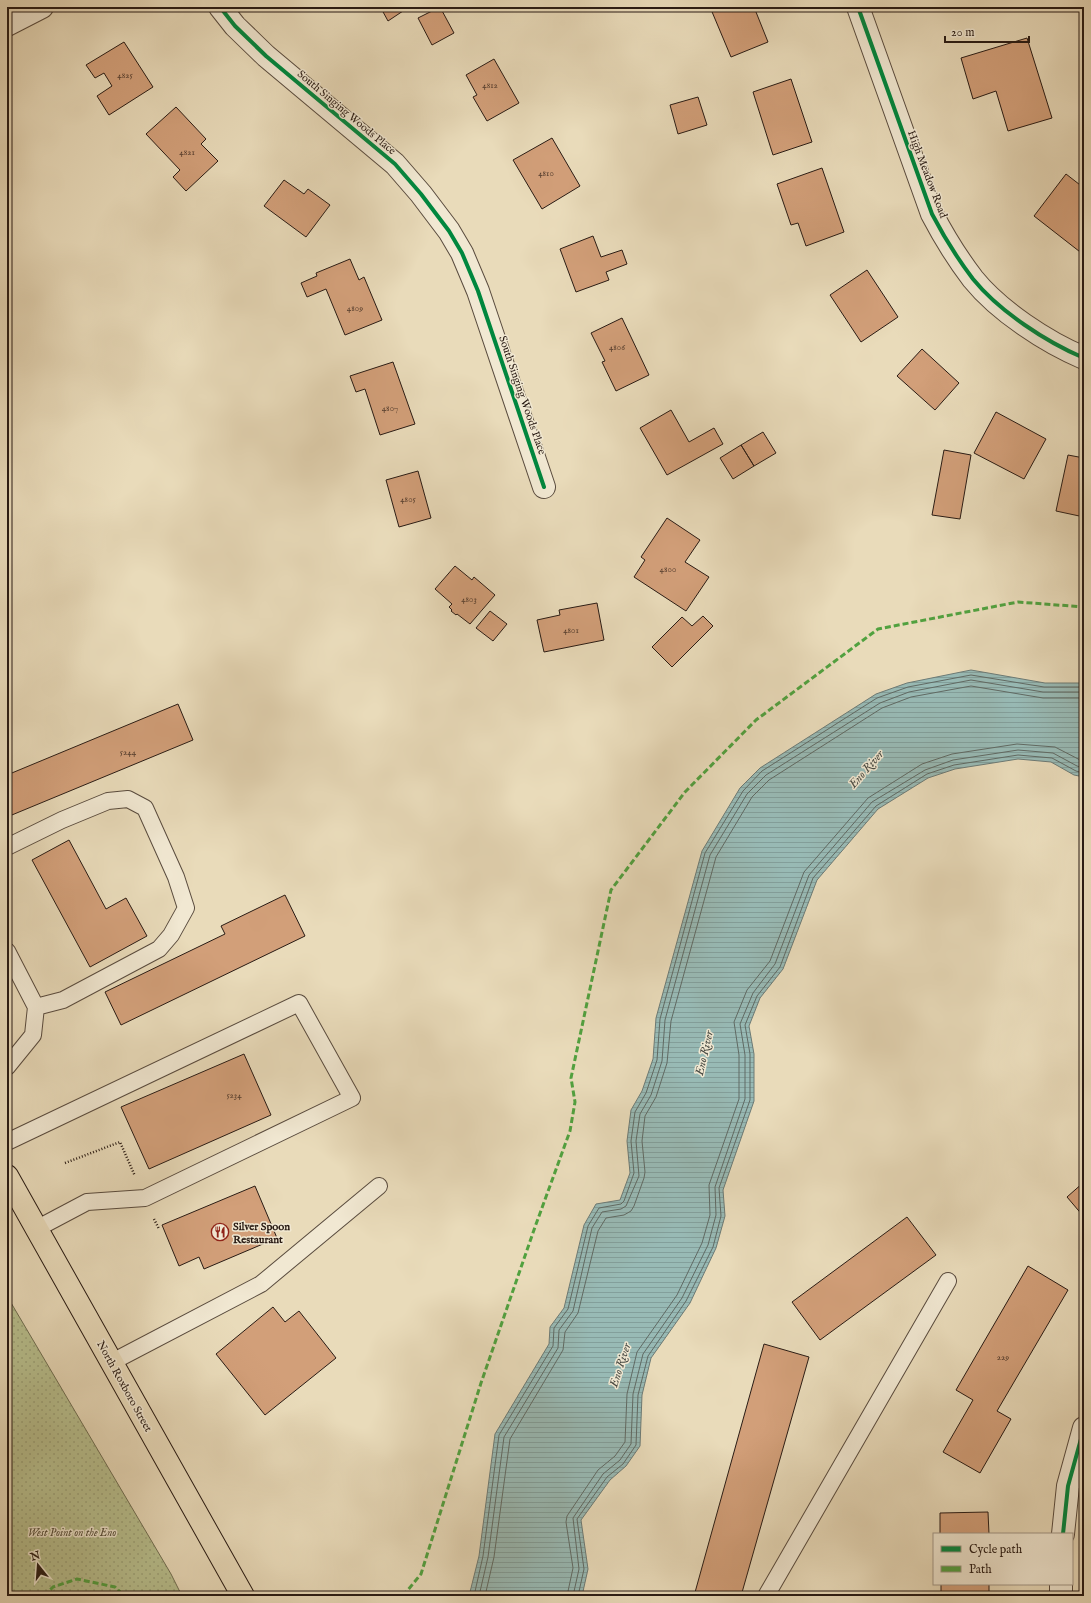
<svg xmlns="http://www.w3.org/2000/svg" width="1091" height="1603" font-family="'IM FELL English',serif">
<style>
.grass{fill:url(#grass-dots);stroke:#706e52}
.water{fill:url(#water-rules);stroke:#6c7a75}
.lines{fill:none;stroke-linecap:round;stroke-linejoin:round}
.shore{stroke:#606a64;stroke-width:1}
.building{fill:#d29f79;stroke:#291b14}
.service-casing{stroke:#594b3e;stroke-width:18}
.minor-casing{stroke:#594b3e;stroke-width:24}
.trunk-casing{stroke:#291b14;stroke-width:24}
.path{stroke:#291b14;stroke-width:2.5;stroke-dasharray:1 2;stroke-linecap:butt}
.service{stroke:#f1e8d2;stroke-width:16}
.minor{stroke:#f1e8d2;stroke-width:22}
.trunk{stroke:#e9dbba;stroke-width:22}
.quiet{stroke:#51a13f;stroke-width:3;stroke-dasharray:6 3;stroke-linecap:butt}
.cycleway-casing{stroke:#f1e8d2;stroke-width:6}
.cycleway{stroke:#00873e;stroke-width:4}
.labels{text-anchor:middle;stroke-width:3;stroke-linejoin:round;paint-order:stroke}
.number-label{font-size:9px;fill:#533c2d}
.street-label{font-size:11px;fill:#291b14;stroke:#f1e8d2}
.poi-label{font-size:11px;font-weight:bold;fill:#291b14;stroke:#f1e8d2;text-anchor:start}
.park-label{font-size:11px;font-style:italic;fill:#544d39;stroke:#f1e8d2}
.water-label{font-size:12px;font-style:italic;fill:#4a4b44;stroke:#f1e8d2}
</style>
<defs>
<pattern id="grass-dots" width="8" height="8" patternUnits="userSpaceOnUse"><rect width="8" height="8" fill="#b8c08f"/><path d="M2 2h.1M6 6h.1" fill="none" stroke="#9ea47a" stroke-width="1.8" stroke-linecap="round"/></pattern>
<pattern id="water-rules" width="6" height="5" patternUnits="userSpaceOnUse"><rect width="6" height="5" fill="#98bab5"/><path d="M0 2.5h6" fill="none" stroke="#839f9b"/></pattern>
</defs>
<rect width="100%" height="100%" fill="#e9dbba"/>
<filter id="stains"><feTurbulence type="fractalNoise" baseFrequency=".005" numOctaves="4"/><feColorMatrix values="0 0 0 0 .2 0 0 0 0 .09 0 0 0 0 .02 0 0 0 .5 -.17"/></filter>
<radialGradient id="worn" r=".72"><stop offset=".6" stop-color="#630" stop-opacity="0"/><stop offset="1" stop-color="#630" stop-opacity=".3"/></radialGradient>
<path class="grass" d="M7,1296l164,278 11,22h-175z"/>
<path class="water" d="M971,670l74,13h39v94l-10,-2 -23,-13 -33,-3 -63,10 -27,9 -50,31 -61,71 -34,89 -23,29 -11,28 5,28v47l-31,89 2,26 -9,32 -26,55 -39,55 -9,37 -2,51 -14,20 -16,14 -29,40 7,49 -6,27h-113l10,-40 16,-122 54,-90 1,-17 14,-19 20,-83 12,-21 24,-4 10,-27 -3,-32 4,-31 11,-19 11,-32 3,-41 46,-167 38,-63 20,-20 116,-74 31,-11z"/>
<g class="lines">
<path class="shore" d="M474,1596l9,-40 16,-121 54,-89 1,-18 14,-19 20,-83 11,-18 22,-4 3,-3 10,-28 -3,-32 4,-29 11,-19 11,-33 3,-41 45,-166 38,-62 19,-20 115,-73 31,-11 63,-12 73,12h40
M479,1596l9,-39 16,-120 54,-89 1,-18 14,-19 19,-83 10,-16 19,-3 5,-3 13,-30 -3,-35 4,-27 11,-19 11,-34 3,-41 45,-165 37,-61 19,-19 114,-72 29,-11 62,-12 72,12h41
M485,1596l9,-39 16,-118 53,-89 2,-18 13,-19 20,-82 8,-13 18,-3 7,-4 3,-5 10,-28 1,-6 -3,-31 3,-25 11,-19 11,-34 4,-42 45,-164 36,-60 17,-17 113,-72 29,-11 60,-11 72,12h41
M567,1596l6,-28 -7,-46 1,-6 31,-46 17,-14 10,-14 2,-48 10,-42 40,-57 25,-52 8,-28 -1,-30 30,-86v-44l-5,-33 13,-32 23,-29 34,-89 64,-74 54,-34 30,-10 65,-10 38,3 29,15
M573,1596l6,-27 -6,-51 30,-44 17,-14 11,-16 2,-50 10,-40 39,-56 26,-53 8,-30 -1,-28 30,-88v-44l-5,-31 13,-31 22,-29 34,-89 63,-73 53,-32 28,-10 65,-10 35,3 24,13 7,2
M578,1596l6,-27 -7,-50 30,-42 16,-13 13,-19 2,-50 10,-39 38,-55 27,-54 8,-31 -2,-28 31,-88v-46l-5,-29 12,-29 23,-29 33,-89 63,-72 51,-32 27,-9 64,-10 34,3 24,13 8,2"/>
</g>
<path class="building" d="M387,7h14l2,4 -15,10 -6,-11z
M440,7l14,26 -22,12 -14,-27z
M710,7h44l14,35 -37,15z
M1027,38l25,80 -44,13 -12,-40 -23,8 -12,-41z
M124,42l29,45 -44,28 -12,-19 15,-10 -8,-13 -9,5 -9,-13z
M494,59l25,44 -32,18 -14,-24 4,-2 -11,-20z
M791,79l21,63 -39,13 -20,-63z
M698,97l9,28 -29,9 -8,-29z
M176,107l30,32 -5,5 17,17 -32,30 -13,-14 7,-7 -34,-36z
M552,138l28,48 -38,23 -29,-49z
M822,168l22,64 -38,14 -8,-23 -7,2 -14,-41z
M1066,174l18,14v67l-50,-39z
M284,180l20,14 4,-5 22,16 -24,32 -42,-31z
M593,236l8,21 21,-7 5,14 -21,8 3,8 -33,12 -16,-43z
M350,259l9,21 5,-3 18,43 -37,15 -19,-46 -19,8 -6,-14 16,-7 -1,-3z
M867,270l31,47 -37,25 -31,-47z
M622,318l27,57 -33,16 -14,-29 3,-1 -14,-28z
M922,349l37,34 -24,27 -38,-34z
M393,362l22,62 -35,11 -15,-46 -9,3 -6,-16z
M671,410l18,32 25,-14 9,16 -56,31 -27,-47z
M996,412l50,27 -22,40 -50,-26z
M763,432l13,21 -22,13 -13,-21z
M741,445l13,21 -21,13 -13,-21z
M944,450l27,5 -11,64 -28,-4z
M1068,455l16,3v59l-28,-6z
M418,471l13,47 -32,9 -13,-47z
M667,518l33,22 -15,22 24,15 -23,34 -52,-34 11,-17 -4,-3z
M455,566l17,14 2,-3 21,18 -25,29 -13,-10 -1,1 -5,-4 1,-1 -3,-3 3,-3 -17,-15z
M597,603l7,37 -60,12 -7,-32 23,-5 -1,-5z
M490,611l17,13 -14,17 -17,-13z
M703,616l10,10 -41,41 -20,-20 30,-30 10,9z
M178,704l15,36 -186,77v-42z
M69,840l37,69 20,-11 21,38 -57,31 -58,-107z
M285,895l20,41 -184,89 -16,-33 120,-58 -4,-8z
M244,1054l27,61 -122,54 -28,-62z
M1084,1182v35l-17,-20z
M255,1186l22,52 -73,31 -5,-12 -20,9 -17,-41z
M907,1217l29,38 -116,85 -28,-38z
M1028,1266l40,24 -71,121 14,8 -31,54 -37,-21 30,-52 -17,-10z
M273,1307l12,15 14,-11 37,47 -71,57 -49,-61z
M764,1344l45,13 -68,239h-47z
M988,1512l1,22h-49v-21z
M941,1584h48v12h-48z"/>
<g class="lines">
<defs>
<path id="service" d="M7,847l55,-27 46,-19 20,-2 17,9 31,69 10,31 -15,27 -12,14 -96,51 -27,7
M7,951l29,56 -3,28 -26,32
M7,1142l292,-139 53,95 -207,100 -58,4 -51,27
M112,1362l149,-78 118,-98
M766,1596l182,-315"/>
<path id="minor" d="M220,7l15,19 31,30 129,108 26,30 28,37 13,22 16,38 66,196
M858,7l74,207c12,23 25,44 41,65 26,32 73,63 111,79
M7,25l35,-18
M1063,1534l5,-48 16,-58
M1061,1596v-12"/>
<path id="trunk" d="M7,1176l236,420"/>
</defs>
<use href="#service" class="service-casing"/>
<use href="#minor" class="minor-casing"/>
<use href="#trunk" class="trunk-casing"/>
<path class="path" d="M65,1163l55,-21 15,34
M154,1219l5,10"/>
<use href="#service" class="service"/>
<use href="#minor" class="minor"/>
<use href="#trunk" class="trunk"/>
<path class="quiet" d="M44,1596l9,-9 24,-8 38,8 9,9
M403,1596l18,-22 60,-191 54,-156 35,-96 5,-29 -4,-24 40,-188 74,-98 71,-72 122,-91 140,-27 66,5"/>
<defs>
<path id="cycleway" d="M220,7l15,19 31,30 129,108 26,30 28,37 13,22 16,38 66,196
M858,7l74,207c12,23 25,44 41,65 26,32 73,63 111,79
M1063,1534l5,-48 16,-58"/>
</defs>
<use href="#cycleway" class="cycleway-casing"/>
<use href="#cycleway" class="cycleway"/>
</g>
<defs>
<symbol id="restaurant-ring" viewBox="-11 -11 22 22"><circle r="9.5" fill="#f1e8d2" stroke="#8f2418" stroke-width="1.5"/><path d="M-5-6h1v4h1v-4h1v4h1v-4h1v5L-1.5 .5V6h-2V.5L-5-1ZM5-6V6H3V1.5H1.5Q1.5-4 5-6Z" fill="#8f2418"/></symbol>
</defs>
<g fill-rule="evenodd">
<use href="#restaurant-ring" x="210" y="1222" width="20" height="20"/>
</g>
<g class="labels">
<g class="number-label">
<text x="125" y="78">4825</text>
<text x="490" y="88">4812</text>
<text x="187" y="155">4821</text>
<text x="546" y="176">4810</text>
<text x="355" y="311">4809</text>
<text x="617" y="350">4806</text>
<text x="390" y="411">4807</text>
<text x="408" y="502">4805</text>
<text x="668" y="572">4800</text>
<text x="469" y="602">4803</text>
<text x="571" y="633">4801</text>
<text x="128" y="755">5244</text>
<text x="234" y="1098">5234</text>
<text x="1003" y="1360">229</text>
</g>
<g class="street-label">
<text transform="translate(347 112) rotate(40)" y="4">South Singing Woods Place</text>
<text transform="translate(928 174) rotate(69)" y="4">High Meadow Road</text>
<text transform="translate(523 395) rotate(71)" y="4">South Singing Woods Place</text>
<text transform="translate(125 1386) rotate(61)" y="4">North Roxboro Street</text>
</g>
<g class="poi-label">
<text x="233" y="1230">Silver Spoon<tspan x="233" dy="13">Restaurant</tspan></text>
</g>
<g class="park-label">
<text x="72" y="1536">West Point on the Eno</text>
</g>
<g class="water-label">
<text transform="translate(866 769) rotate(-49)" y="4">Eno River</text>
<text transform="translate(704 1053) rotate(-77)" y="4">Eno River</text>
<text transform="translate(620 1365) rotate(-72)" y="4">Eno River</text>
</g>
</g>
<rect width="1091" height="1603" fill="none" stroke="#e9dbba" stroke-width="24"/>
<rect x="8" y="8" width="1075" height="1587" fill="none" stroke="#291b14" stroke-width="2"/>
<rect x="12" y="12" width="1067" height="1579" fill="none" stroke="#291b14"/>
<rect x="933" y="1533" width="140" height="52" fill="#f1e8d2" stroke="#a19686"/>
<rect x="941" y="1546" width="20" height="6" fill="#00873e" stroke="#a19686"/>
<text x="969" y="1553" font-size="12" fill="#291b14">Cycle path</text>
<rect x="941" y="1566" width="20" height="6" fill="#51a13f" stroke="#a19686"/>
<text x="969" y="1573" font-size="12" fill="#291b14">Path</text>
<g transform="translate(38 1565) rotate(343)" stroke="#f1e8d2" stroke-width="3" paint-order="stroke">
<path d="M0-3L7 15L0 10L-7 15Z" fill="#291b14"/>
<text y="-6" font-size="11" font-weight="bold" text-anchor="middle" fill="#291b14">N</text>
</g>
<path d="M945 36v6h84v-6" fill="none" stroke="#291b14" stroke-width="2"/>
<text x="951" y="36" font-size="12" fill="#291b14" stroke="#f1e8d2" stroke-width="3" paint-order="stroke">20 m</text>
<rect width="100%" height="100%" filter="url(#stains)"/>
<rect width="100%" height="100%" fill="url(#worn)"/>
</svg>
